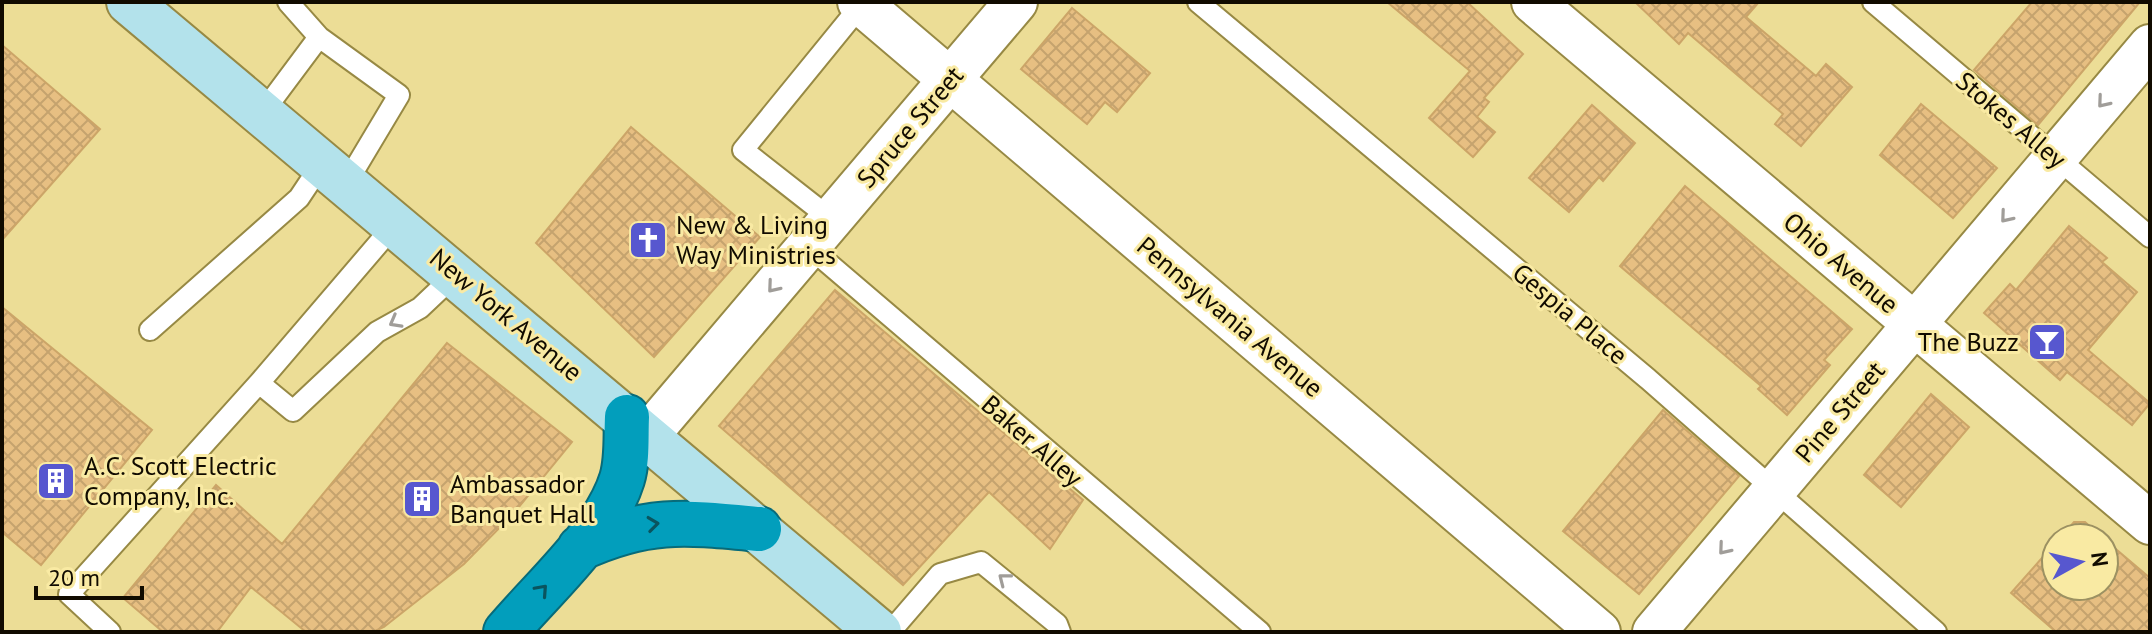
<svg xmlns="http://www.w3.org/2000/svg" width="2152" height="634" font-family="'PT Sans',sans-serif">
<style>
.building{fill:url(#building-cross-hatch);stroke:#cca568;stroke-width:2}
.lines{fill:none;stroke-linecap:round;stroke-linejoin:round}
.lane-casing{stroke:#978944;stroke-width:24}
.street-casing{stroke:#978944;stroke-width:46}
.secondary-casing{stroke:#978944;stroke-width:48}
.highway-casing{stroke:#076b7a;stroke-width:48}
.lane{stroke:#fff;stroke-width:20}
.street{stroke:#fff;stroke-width:42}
.secondary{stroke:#b3e2eb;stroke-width:44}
.highway{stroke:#029ebc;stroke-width:44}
.oneway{stroke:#a09d99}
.oneway2{stroke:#0a545e}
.labels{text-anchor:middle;stroke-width:6;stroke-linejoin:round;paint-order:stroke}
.street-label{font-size:26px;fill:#110b00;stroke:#f9eaa3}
.poi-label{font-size:26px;fill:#110b00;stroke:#f9eaa3;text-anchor:start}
</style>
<defs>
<pattern id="building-cross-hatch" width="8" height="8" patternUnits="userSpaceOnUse" patternTransform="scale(2)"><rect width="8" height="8" fill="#e7bf82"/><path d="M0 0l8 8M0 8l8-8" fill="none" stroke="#c5a36e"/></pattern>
</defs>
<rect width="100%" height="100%" fill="#ecdd96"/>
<path class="building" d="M1387,2h80l56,52 -39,44 5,4 -12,15 18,15 -22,25 -44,-39 41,-47z
M1635,2h124l-13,15 70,59 10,-12 26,23 -51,59 -26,-22 8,-10 -95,-81 -9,11z
M2032,2h108l-102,123 -64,-55z
M1072,8l78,65 -33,39 -12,-10 -18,22 -66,-55z
M2,45l98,84 -98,111z
M1921,104l76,64 -44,50 -73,-63z
M1592,105l43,38 -32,38 -4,-4 -30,35 -40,-34z
M631,127l129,110 -106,120 -118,-114z
M1685,186l167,143 -28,31 6,5 -43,50 -29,-26 3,-3 -141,-120z
M2069,226l38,32 -5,4 35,30 -49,58 62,53 -18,22 -65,-53 -7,8 -76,-67 26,-29 6,6z
M835,290l248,210 -33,49 -61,-57 -86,93 -184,-159z
M2,307l150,123 -111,135 -39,-33z
M447,343l125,99 -58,71 -50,51 -80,63 -11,5h-67l-55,-45 -34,45h-54l-40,-34 93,-113 66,59z
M1931,394l38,33 -68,80 -37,-32z
M1663,410l76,66 -100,118 -76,-63z
M2074,522h11l18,16h-43z
M2104,539l46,39v54h-94l-45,-39 45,-51v44h48z"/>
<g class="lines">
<defs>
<path id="lane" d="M288,2l31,35 80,58 -52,87
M1198,2l450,377 288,253
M1873,2l277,235
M263,112l56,-75
M831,219l-88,-69 119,-146
M396,223l-137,160 34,28 84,-79 43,-24 36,-34
M808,246l452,386
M150,330l149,-132 24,-36
M110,632l-41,-38 190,-211
M890,632l50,-58 41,-12 76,62 3,8"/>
<path id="street" d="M859,2l740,630
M1533,2l617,521
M648,435l368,-433
M1654,632l496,-586"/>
<path id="secondary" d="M129,2l750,630"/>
<path id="highway" d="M580,548c68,-31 106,-26 179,-19
M506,632c37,-44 99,-98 116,-153 6,-20 4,-42 5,-62"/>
</defs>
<use href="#lane" class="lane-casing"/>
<use href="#street" class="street-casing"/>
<use href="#secondary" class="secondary-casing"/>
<use href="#highway" class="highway-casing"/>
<use href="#lane" class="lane"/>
<use href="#street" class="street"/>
<use href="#secondary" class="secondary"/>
<use href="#highway" class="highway"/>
</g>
<defs><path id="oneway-chevron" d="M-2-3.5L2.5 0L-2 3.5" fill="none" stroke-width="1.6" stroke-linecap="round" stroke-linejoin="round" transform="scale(2)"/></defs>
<g class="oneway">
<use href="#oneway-chevron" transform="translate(2103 102) rotate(130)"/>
<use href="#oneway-chevron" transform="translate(2006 217) rotate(130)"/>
<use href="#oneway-chevron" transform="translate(773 287) rotate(130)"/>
<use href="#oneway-chevron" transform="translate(395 322) rotate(151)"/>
<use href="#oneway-chevron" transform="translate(1724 549) rotate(130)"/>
<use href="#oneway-chevron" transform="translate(1004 579) rotate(-142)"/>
</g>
<g class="oneway2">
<use href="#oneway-chevron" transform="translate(653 524) rotate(-7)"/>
<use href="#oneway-chevron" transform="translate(542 590) rotate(-48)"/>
</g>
<defs>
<symbol id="church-square" viewBox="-11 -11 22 22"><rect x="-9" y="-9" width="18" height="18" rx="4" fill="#5757cf" stroke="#f9eaa3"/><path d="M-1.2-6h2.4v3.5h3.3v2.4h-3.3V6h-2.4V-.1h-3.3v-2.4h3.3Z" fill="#fff"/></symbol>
<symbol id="bar-square" viewBox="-11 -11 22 22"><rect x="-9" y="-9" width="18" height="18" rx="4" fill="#5757cf" stroke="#f9eaa3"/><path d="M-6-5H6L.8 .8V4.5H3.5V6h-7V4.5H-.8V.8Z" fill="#fff"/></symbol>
<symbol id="building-square" viewBox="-11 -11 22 22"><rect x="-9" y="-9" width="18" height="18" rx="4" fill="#5757cf" stroke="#f9eaa3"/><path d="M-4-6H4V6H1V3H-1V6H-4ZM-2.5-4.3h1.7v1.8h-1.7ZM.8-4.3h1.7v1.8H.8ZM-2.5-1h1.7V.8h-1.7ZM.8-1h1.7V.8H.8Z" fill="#fff"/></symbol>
</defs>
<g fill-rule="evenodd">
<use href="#church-square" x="626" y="218" width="44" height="44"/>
<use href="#bar-square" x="2025" y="320" width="44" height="44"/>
<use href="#building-square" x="34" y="459" width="44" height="44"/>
<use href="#building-square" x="400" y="477" width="44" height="44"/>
</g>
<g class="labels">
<g class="street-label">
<text transform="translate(2011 120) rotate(40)" y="9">Stokes Alley</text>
<text transform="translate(910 127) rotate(-50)" y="9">Spruce Street</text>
<text transform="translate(1841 263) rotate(40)" y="9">Ohio Avenue</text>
<text transform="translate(1570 314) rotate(40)" y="9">Gespia Place</text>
<text transform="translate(506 315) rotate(40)" y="9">New York Avenue</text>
<text transform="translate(1230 317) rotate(40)" y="9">Pennsylvania Avenue</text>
<text transform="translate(1840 412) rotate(-50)" y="9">Pine Street</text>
<text transform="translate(1032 441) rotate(41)" y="9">Baker Alley</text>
</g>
<g class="poi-label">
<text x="676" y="234">New &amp; Living<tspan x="676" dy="30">Way Ministries</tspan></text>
<text x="2019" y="351" text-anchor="end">The Buzz</text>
<text x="84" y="475">A.C. Scott Electric<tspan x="84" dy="30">Company, Inc.</tspan></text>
<text x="450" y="493">Ambassador<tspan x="450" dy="30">Banquet Hall</tspan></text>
</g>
</g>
<rect width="2152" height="634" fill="none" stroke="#110b00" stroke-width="8"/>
<g transform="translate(2080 562) rotate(82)"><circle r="38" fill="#f9eaa3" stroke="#9c9162" stroke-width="2"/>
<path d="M0-6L14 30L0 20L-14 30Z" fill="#5757cf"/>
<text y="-12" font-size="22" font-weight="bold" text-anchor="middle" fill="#110b00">N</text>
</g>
<path d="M36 586v12h106v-12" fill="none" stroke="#110b00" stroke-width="4"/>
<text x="48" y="586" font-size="24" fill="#110b00" stroke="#f9eaa3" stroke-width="6" paint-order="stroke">20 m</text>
</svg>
